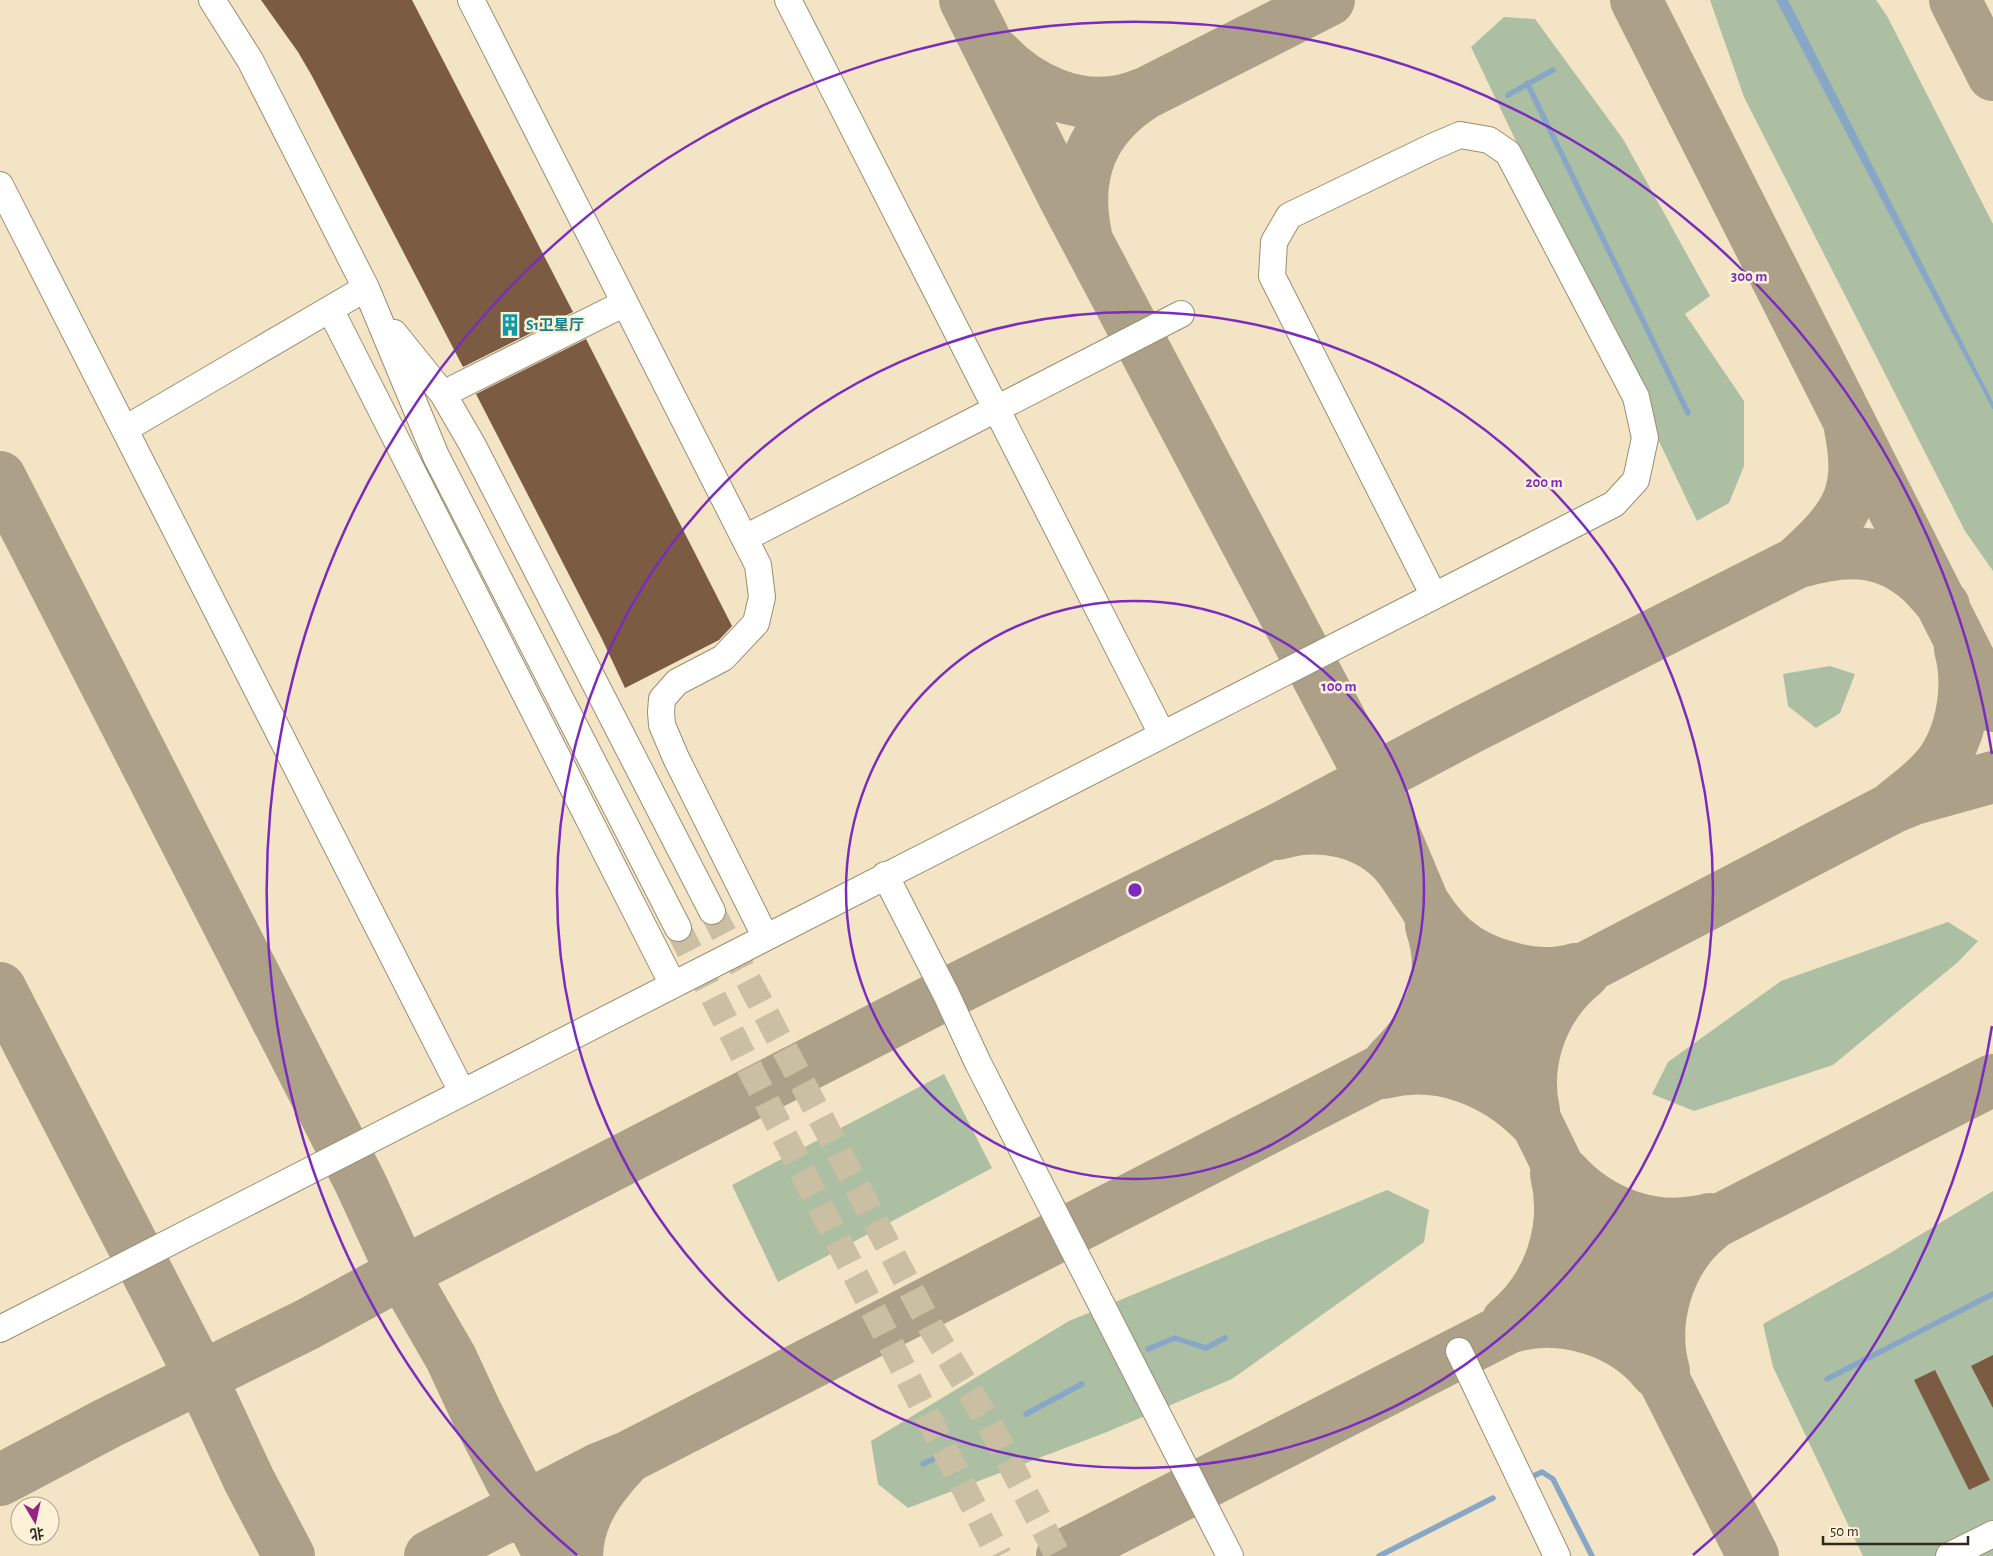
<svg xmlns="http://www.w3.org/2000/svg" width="1993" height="1556" font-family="'Alegreya Sans','Noto Sans SC',sans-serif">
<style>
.green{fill:#adbfa3}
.water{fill:#88a7c6}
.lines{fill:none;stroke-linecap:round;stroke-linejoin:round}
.stream{stroke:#88a7c6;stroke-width:5.5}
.taxiway{stroke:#aca088;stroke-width:52}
.building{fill:#7b5b41}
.minor-tunnel{stroke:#cbbfa3;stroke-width:26;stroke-dasharray:26 13;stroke-linecap:butt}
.minor-casing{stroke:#9b8e70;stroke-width:28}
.minor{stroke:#fff;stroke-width:26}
.ring{fill:none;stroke:#7b2cbf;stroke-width:2.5}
.labels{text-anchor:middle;stroke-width:5;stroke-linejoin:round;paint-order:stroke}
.culture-label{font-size:15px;font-weight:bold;fill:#0d838f;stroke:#fdf2d8;text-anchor:start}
.centre{fill:#7b2cbf;stroke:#fdf2d8;stroke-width:2.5}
.ring-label{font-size:15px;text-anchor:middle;font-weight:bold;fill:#7b2cbf;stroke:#fdf2d8;stroke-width:5;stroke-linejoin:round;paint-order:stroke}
</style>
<rect width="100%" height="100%" fill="#f2e4c4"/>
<path class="green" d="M1710,0h166l11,16 106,208v347l-28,-40 -221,-434z
M1504,17l31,2 88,120 87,157 -25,18 59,87v65l-15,37 -32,18 -226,-474z
M1830,666l25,8 -15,39 -24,15 -28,-22 -5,-32z
M1948,922l30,19 -20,21 -125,103 -139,46 -42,-17 16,-32 113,-81z
M944,1074l48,94 -214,114 -46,-97z
M1387,1190l42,20 -5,32 -192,137 -125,53 -199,76 -30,-24 -7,-43 198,-120z
M1993,1191v365h-130l-90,-189 -10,-43 127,-71z"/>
<path class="water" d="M1776,0h12l205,402v8z"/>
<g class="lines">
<path class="stream" d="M1527,83l161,330
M1508,95l45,-25
M1148,1349l27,-11 31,10 19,-10
M1827,1379l166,-85
M1026,1414l56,-30
M923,1464l33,-16
M1527,1479l15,-7 11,7 39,77
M1379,1556l114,-58"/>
<path class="taxiway" d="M965,0l100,199 306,579 52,124 62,115 126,258 142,281
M1636,0l357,706
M1955,0l38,75
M996,54c31,34 81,57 128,46 8,-2 15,-5 22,-7
M1086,235c-13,-63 7,-109 60,-142l183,-93
M0,477l360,705 42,91 49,85 26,56 73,142
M1796,563c48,-44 68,-66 54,-135
M1896,804c18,-14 39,-30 50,-49 18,-30 23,-73 14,-106
M1278,834c42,-13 92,-3 121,33 18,24 32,53 55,73 16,14 37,23 57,28 20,6 45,7 64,1
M0,988l201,389 48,103 40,76
M1389,1062c39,-38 61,-81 42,-136
M1383,1073c55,-14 110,7 150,47
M1534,1111c-11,-51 9,-105 50,-138
M1564,1173c37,41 92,60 146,46
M1507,1322c43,-36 62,-94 49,-148
M1515,1326c49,-13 109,6 141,46
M1664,1371c-14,-50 4,-111 45,-144
M0,1480l108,-57 200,-99 94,-51 538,-276 341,-169 189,-100 326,-165c46,-14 86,-17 124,17 9,8 16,18 24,26
M430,1556l168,-87 30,-12 857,-440 112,-55 295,-154 22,-9 79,-22
M577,1556c1,-40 22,-68 48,-96
M1062,1556c309,-160 619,-319 931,-476"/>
</g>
<path class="building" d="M261,0h151l161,312 -110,55 -151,-291 -14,-24z
M586,339l146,287 -13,14 -94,48 -24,-51 -125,-243z
M1993,1355v53l-22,-42z
M1935,1370l55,110 -21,10 -55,-110z"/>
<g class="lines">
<path class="minor-tunnel" d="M712,911l218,415 60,99 68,131
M678,928l321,628"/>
<defs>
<path id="minor" d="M212,0l38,60 116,228 70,168 242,472
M471,0l287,565 4,32 -6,26 -33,35 -46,24 -15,17 -1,13 1,13 14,33 89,178
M788,0l374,734
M0,185l461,905
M330,309l342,674
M394,333l49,61 29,50 240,467
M443,394l182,-91
M125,429l241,-141
M745,538l436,-224
M885,875l61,119 32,69 252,493
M0,1329c537,-278 1076,-551 1614,-825l22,-24 9,-42 -9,-41 -128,-244 -19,-13 -29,-5 -28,12 -143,69 -15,26 -2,34 162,320
M1459,1351l98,205
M1949,1556l44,-22"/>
</defs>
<use href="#minor" class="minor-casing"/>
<use href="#minor" class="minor"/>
</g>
<g class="ring">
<circle cx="1135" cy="890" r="289"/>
<circle cx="1135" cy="890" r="578"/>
<path d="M1992 1026A868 868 0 0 1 1693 1555M577 1555A868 868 0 1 1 1992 754"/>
</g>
<defs>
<symbol id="building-bare" viewBox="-9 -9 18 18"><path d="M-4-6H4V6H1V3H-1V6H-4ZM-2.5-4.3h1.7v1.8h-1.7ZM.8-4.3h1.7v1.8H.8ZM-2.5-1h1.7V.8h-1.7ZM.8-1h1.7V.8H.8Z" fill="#0f9aa8" stroke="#fdf2d8" stroke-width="2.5" paint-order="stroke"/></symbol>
</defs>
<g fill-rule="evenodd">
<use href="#building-bare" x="494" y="309" width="32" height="32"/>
</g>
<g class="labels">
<g class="culture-label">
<text x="526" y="330">S1卫星厅</text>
</g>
</g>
<circle cx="1135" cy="890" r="8" class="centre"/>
<g class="ring-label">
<text x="1749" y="281">300 m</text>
<text x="1544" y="487">200 m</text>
<text x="1339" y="691">100 m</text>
</g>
<g transform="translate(35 1521) rotate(171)"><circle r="24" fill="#fdf2d8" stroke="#aba28e"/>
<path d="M0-4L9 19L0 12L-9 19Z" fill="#952484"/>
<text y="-8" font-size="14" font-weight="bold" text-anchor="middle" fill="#302a1e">北</text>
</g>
<path d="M1823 1536v8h145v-8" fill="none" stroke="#302a1e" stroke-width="2.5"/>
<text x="1830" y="1536" font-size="15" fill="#302a1e" stroke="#fdf2d8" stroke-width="4" paint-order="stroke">50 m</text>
</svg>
